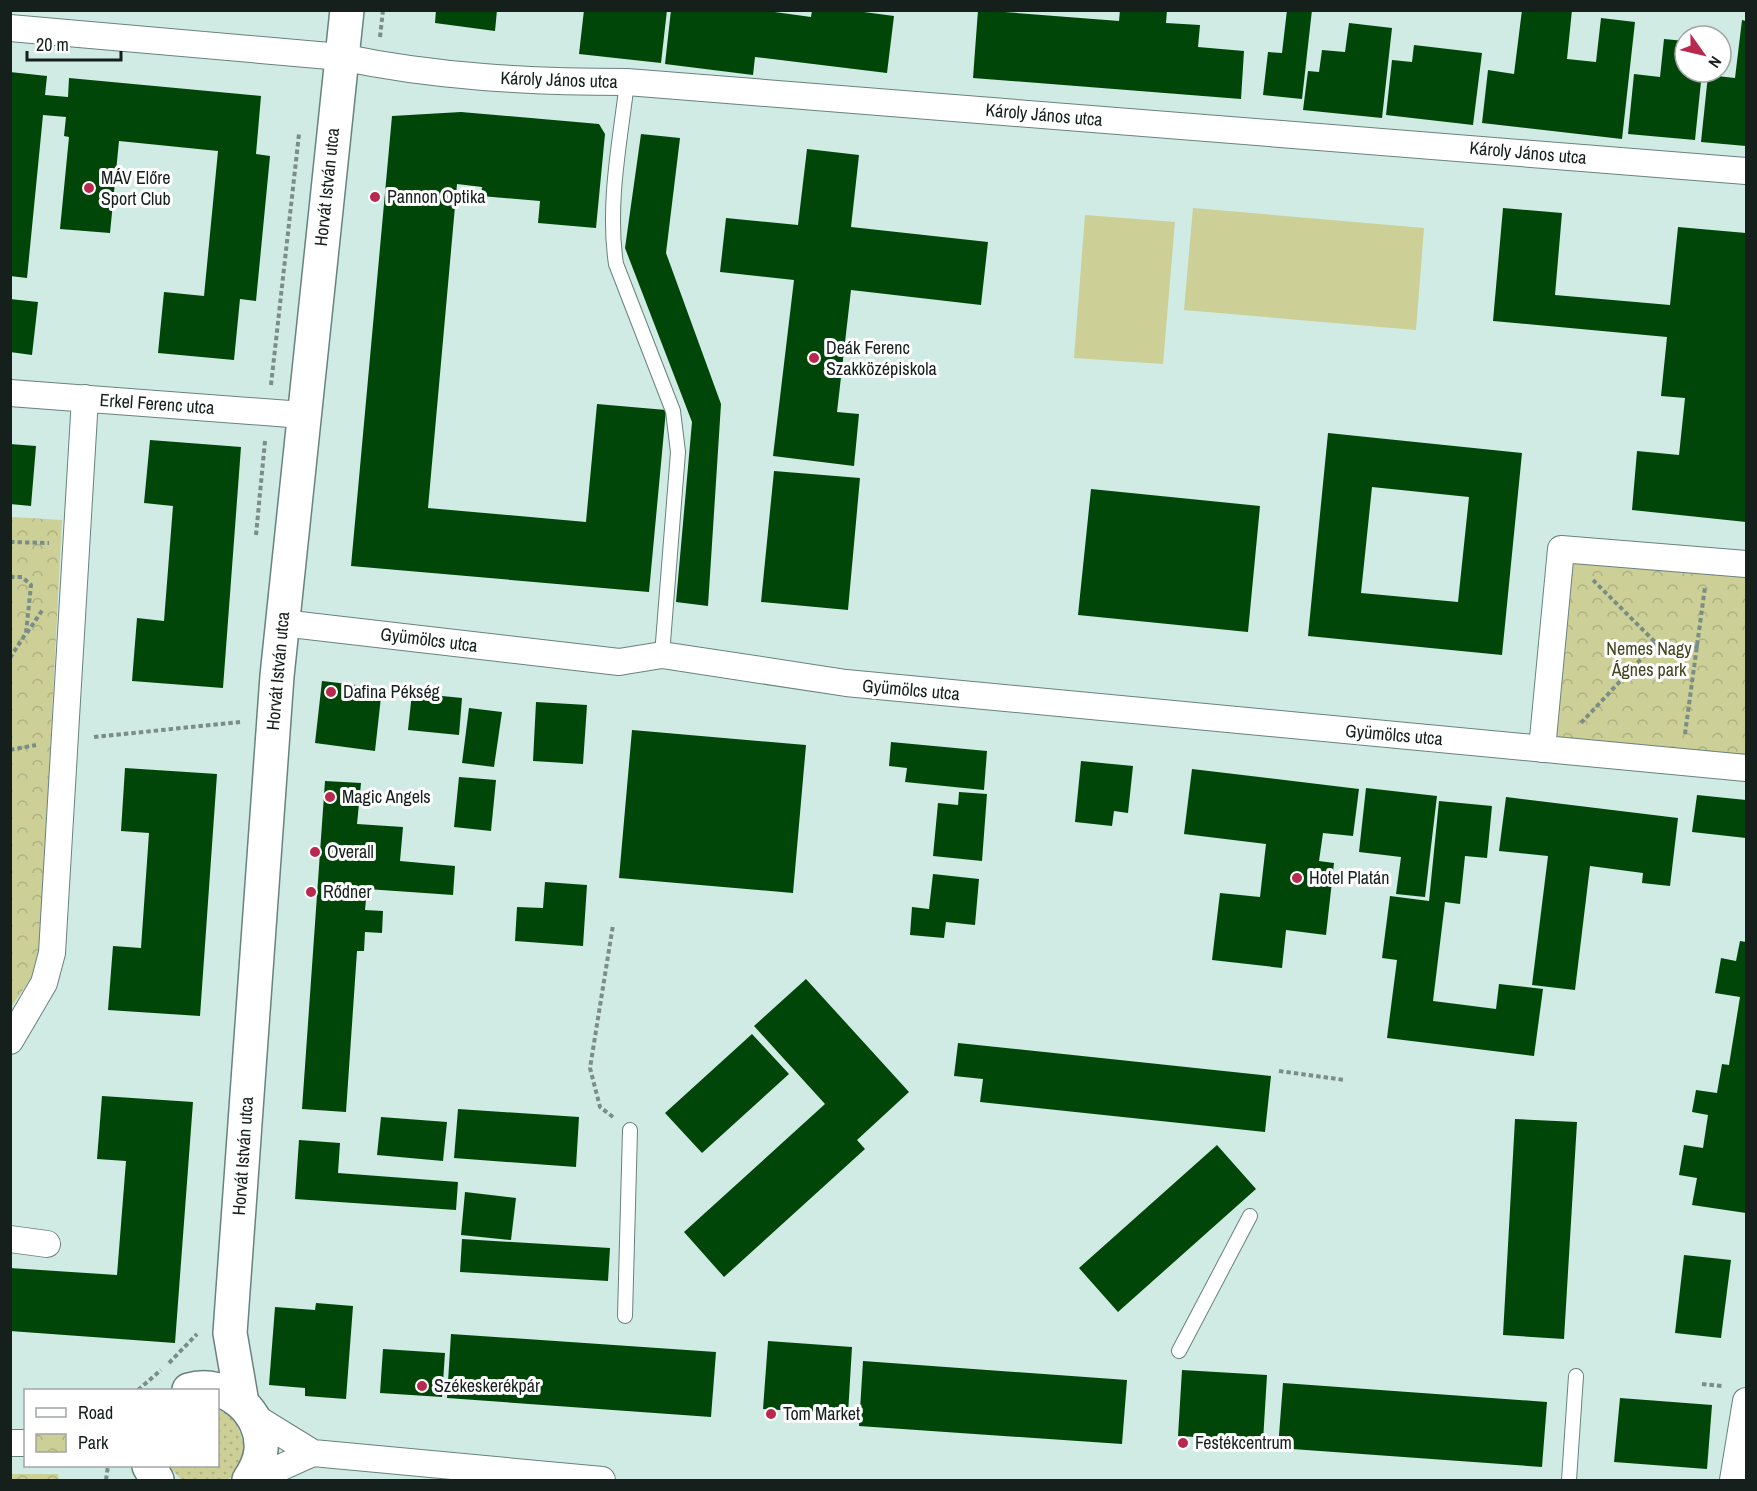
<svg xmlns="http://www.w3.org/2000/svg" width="1757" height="1491" font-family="'Archivo Narrow',sans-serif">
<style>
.grass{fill:url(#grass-dots)}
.park{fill:url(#park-crowns)}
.pitch{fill:#cccf96}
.building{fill:#004608;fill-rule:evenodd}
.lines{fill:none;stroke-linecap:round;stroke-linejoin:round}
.service-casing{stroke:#69827c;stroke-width:16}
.minor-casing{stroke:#69827c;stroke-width:28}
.secondary-casing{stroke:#69827c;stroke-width:36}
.path{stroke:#7a8e88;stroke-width:4;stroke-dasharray:4.5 3;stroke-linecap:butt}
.service{stroke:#fff;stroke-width:14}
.minor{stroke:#fff;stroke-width:26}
.secondary{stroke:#fff;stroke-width:33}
.poi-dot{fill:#b9284d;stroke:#fff;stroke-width:2}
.labels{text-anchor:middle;stroke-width:6;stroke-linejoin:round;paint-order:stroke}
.street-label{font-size:18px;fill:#151f1c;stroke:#fff}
.poi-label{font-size:18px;fill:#151f1c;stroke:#fff;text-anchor:start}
.park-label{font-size:18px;fill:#42441e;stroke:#fff}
</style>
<defs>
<pattern id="grass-dots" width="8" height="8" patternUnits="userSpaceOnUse" patternTransform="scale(1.5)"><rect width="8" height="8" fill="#cccf96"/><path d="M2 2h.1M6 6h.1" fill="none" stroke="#aeb181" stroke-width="1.8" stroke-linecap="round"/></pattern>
<pattern id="park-crowns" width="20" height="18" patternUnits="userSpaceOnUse" patternTransform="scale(1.5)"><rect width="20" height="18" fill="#cccf96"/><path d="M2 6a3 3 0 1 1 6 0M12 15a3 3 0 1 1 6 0" fill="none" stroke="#aeb181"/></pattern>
</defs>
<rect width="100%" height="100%" fill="#cfebe3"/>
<path class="grass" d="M218,1409c30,11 35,64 7,71 -13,4 -30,0 -43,0l-14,-14h50z"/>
<path class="park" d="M11,517l51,3 -23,447 -28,40z
M1561,549l185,15v204l-204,-19z
M10,1474h48l1,6h-48z"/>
<path class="pitch" d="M1193,208l231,20 -8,102 -232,-20z
M1085,215l90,7 -12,142 -89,-6z"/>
<path class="building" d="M436,10h61l-2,21 -60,-8z
M584,10h83l-6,53 -82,-9z
M671,10h89l51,7 1,-7h37l45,6 -7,57 -132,-16 -2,18 -88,-11z
M978,10l141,11 1,-11h47l-1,13 34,2 -2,22 46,4 -3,48 -268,-21z
M1287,10h25l-10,89 -39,-4 5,-43 14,1z
M1522,10h50l-5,49 29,3 5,-44 34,4 -13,117 -140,-16 6,-53 26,4z
M1742,20l4,1v125l-45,-4 7,-67 27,3z
M1349,23l43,5 -10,90 -79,-8 5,-39 11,1 3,-22 23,2z
M1664,39l21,2v31h17l-7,68 -67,-6 6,-60 26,3z
M1414,45l68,8 -9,72 -87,-10 6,-55 20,2z
M10,72l37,4 -2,19 23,2 1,-19 192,18 -5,58 14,2 -14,145 -16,-2 -6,61 -76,-7 6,-61 40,4 14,-145 -99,-10 -9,92 -50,-4 9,-92 -5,-1 2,-19 -23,-2 -16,163 -17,-2z
M461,112l138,12 6,10 -9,94 -58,-5 2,-22 -59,-5 1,-9 -25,-3 -29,324 158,14 11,-118 69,6 -17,182 -298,-26 41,-450z
M641,134l39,4 -14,115 55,151 -13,202 -32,-4 16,-180 -67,-174z
M807,149l52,6 -8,72 137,15 -7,63 -130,-15 -14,122 22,2 -5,52 -81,-10 21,-176 -74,-8 6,-54 72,7z
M1503,208l59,5 -7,82 115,10 8,-78 68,6v289l-114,-12 5,-59 42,4 6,-57 -24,-2 6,-59 -174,-16z
M10,299l28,3 -6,53 -22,-3z
M1328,433l194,20 -20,202 -194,-19zM1372,487l97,10 -11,105 -97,-9z
M150,440l91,7 -18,241 -91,-7 5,-63 27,3 9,-115 -29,-3z
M10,444l26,2 -5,60 -21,-2z
M774,471l86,7 -12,132 -87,-8z
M1091,489l169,17 -12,126 -170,-17z
M322,681l60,7 -7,63 -60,-8z
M412,693l50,5 -3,37 -51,-5z
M536,702l51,3 -4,59 -50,-3z
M469,708l33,4 -8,55 -32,-4z
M632,730l174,15 -13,148 -174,-15z
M891,742l96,9 -3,39 -79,-8 2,-14 -18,-2z
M1081,761l52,5 -5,47 -14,-2 -2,15 -37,-4z
M125,768l92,6 -17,242 -92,-6 5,-64 28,2 8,-115 -28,-2z
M1192,769l167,20 -6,47 -30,-3 -4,28 15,2 -8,72 -40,-5 -4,38 -70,-8 8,-67 40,4 6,-53 -82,-10z
M459,777l37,3 -5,51 -37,-4z
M325,781l36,2 -4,41 46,3 -3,34 55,5 -2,29 -86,-6 -2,21 18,1 -1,22 -17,-1 -1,19h-7l-11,161 -44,-3z
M1366,788l71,8 -12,101 -29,-3 5,-37 -42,-5z
M959,792l28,2 -5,67 -49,-5 5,-53 20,2z
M1697,795l49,5v38l-54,-6z
M1506,797l172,21 -8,68 -28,-3 1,-10 -53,-7 -15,124 -43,-5 16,-129 -49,-5z
M1439,801l53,5 -5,52 -22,-2 -5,48 -15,-2 -12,99 63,8 3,-25 44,5 -9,67 -147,-18 10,-78 -15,-2 8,-62 39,5z
M933,874l46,5 -4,46 -29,-3 -2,16 -34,-3 2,-28 17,2z
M545,882l42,3 -4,61 -68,-5 2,-34 26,1z
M1740,941l6,1v271l-54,-8 5,-27 -18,-3 5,-30 19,3 5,-33 -16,-3 4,-22 21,3 5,-29 7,1 11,-68 -25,-4 6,-35 15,3z
M806,979l103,113 -52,48 8,9 -141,128 -40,-45 141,-128 -71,-78z
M752,1034l37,40 -87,79 -37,-40z
M958,1043l313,33 -6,56 -285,-30 3,-23 -29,-3z
M102,1096l91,6 -18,241 -165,-12v-63l107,7 9,-114 -29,-2z
M458,1109l121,8 -3,50 -122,-9z
M381,1117l66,5 -4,39 -66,-6z
M1515,1119l62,3 -13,217 -61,-4z
M299,1140l41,3 -2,30 120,9 -2,28 -161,-11z
M1217,1145l39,44 -138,123 -39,-44z
M465,1192l51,6 -5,42 -50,-5z
M462,1239l148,9 -2,33 -148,-9z
M1684,1255l47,5 -10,78 -46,-5z
M316,1303l37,3 -7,93 -41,-3v-8l-36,-3 6,-78 40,3z
M451,1334l265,18 -5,65 -264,-19z
M768,1341l84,6 -4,67 -85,-5z
M383,1349l62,4 -3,44 -62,-4z
M863,1361l264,19 -5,64 -263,-18z
M1182,1370l85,5 -4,66 -85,-5z
M1283,1383l264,19 -5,65 -264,-19z
M1620,1398l92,7 -5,64 -93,-7z"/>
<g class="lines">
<defs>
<path id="service" d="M627,82c-7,60 -20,122 -11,182l57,147 5,41 -16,203
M625,1316l5,-186
M1179,1351l71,-135
M1569,1480l7,-104"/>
<path id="minor" d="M10,28l331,29c94,20 190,25 286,25l1119,89
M10,393l293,22
M282,623l337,39 43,-7 184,28 900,85
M1542,749l19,-200 185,15
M10,1041l34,-58 8,-30 33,-555
M10,1239l37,5
M253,1416l60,37 289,27
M10,1443h16
M253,1480l60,-27
M1733,1480l13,-79"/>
<path id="secondary" d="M189,1390c36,-11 75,22 72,60 -1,11 -6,21 -12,30
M242,1403l-12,-70 47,-657 70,-666
M149,1466l8,14"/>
</defs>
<use href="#service" class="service-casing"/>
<use href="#minor" class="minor-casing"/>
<use href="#secondary" class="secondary-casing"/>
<path class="path" d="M380,37l3,-27
M271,385l28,-251
M256,535l9,-94
M10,542l39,1
M10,577h12l9,8 -5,48 -16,25
M1593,580l63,63 43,4
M27,633l16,-24
M1581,723l75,-80
M1685,734l20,-147
M94,737l146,-15
M10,750l26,-5
M1279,1071l66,9
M613,1117l-13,-10 -10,-39 23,-143
M169,1363l28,-29
M1702,1384l20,2
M138,1390l23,-20
M106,1480l2,-14"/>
<use href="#service" class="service"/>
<use href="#minor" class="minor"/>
<use href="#secondary" class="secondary"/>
</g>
<g class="poi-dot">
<circle cx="89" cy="188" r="6"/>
<circle cx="375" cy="197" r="6"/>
<circle cx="814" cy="358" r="6"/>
<circle cx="331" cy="692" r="6"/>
<circle cx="330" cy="797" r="6"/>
<circle cx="315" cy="852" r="6"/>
<circle cx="1297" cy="878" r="6"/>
<circle cx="311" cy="892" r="6"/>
<circle cx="422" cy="1386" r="6"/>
<circle cx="771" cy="1414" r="6"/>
<circle cx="1183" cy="1443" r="6"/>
</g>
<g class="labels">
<g class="street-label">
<text transform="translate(559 80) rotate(2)" y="6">Károly János utca</text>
<text transform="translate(1044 115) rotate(5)" y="6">Károly János utca</text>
<text transform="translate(1528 153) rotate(5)" y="6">Károly János utca</text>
<text transform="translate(327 187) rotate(-84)" y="6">Horvát István utca</text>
<text transform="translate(157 404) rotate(4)" y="6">Erkel Ferenc utca</text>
<text transform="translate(429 640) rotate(7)" y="6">Gyümölcs utca</text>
<text transform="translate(278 671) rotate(-85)" y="6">Horvát István utca</text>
<text transform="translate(911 690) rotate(5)" y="6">Gyümölcs utca</text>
<text transform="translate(1394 735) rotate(5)" y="6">Gyümölcs utca</text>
<text transform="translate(243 1156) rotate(-86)" y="6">Horvát István utca</text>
</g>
<g class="poi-label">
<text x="101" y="184">MÁV Előre<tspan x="101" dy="21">Sport Club</tspan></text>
<text x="387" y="203">Pannon Optika</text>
<text x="826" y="354">Deák Ferenc<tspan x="826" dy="21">Szakközépiskola</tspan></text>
<text x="343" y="698">Dafina Pékség</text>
<text x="342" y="803">Magic Angels</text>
<text x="327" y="858">Overall</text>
<text x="1309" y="884">Hotel Platán</text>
<text x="323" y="898">Rődner</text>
<text x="434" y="1392">Székeskerékpár</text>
<text x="783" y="1420">Tom Market</text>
<text x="1195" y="1449">Festékcentrum</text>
</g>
<g class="park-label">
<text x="1649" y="655">Nemes Nagy<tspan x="1649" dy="21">Ágnes park</tspan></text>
</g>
</g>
<rect width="1757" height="1491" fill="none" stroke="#151f1c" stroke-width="24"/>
<rect x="24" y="1389" width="195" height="78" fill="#ffffff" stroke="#a1a5a4" stroke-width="1.5"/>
<rect x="36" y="1408" width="30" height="9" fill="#ffffff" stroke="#a1a5a4" stroke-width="1.5"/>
<text x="78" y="1419" font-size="18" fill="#151f1c">Road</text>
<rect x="36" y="1434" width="30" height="18" fill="url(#park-crowns)" stroke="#a1a5a4" stroke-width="1.5"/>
<text x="78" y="1449" font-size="18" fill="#151f1c">Park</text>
<g transform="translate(1703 54) rotate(124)"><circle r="28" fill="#ffffff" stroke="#a1a5a4" stroke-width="1.5"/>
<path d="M0-4.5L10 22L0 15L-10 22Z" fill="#b9284d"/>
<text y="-9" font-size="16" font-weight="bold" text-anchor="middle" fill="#151f1c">N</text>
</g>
<path d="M27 51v9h94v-9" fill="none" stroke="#151f1c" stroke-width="3"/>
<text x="36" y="51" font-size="18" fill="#151f1c" stroke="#ffffff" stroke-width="4.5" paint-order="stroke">20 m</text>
</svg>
